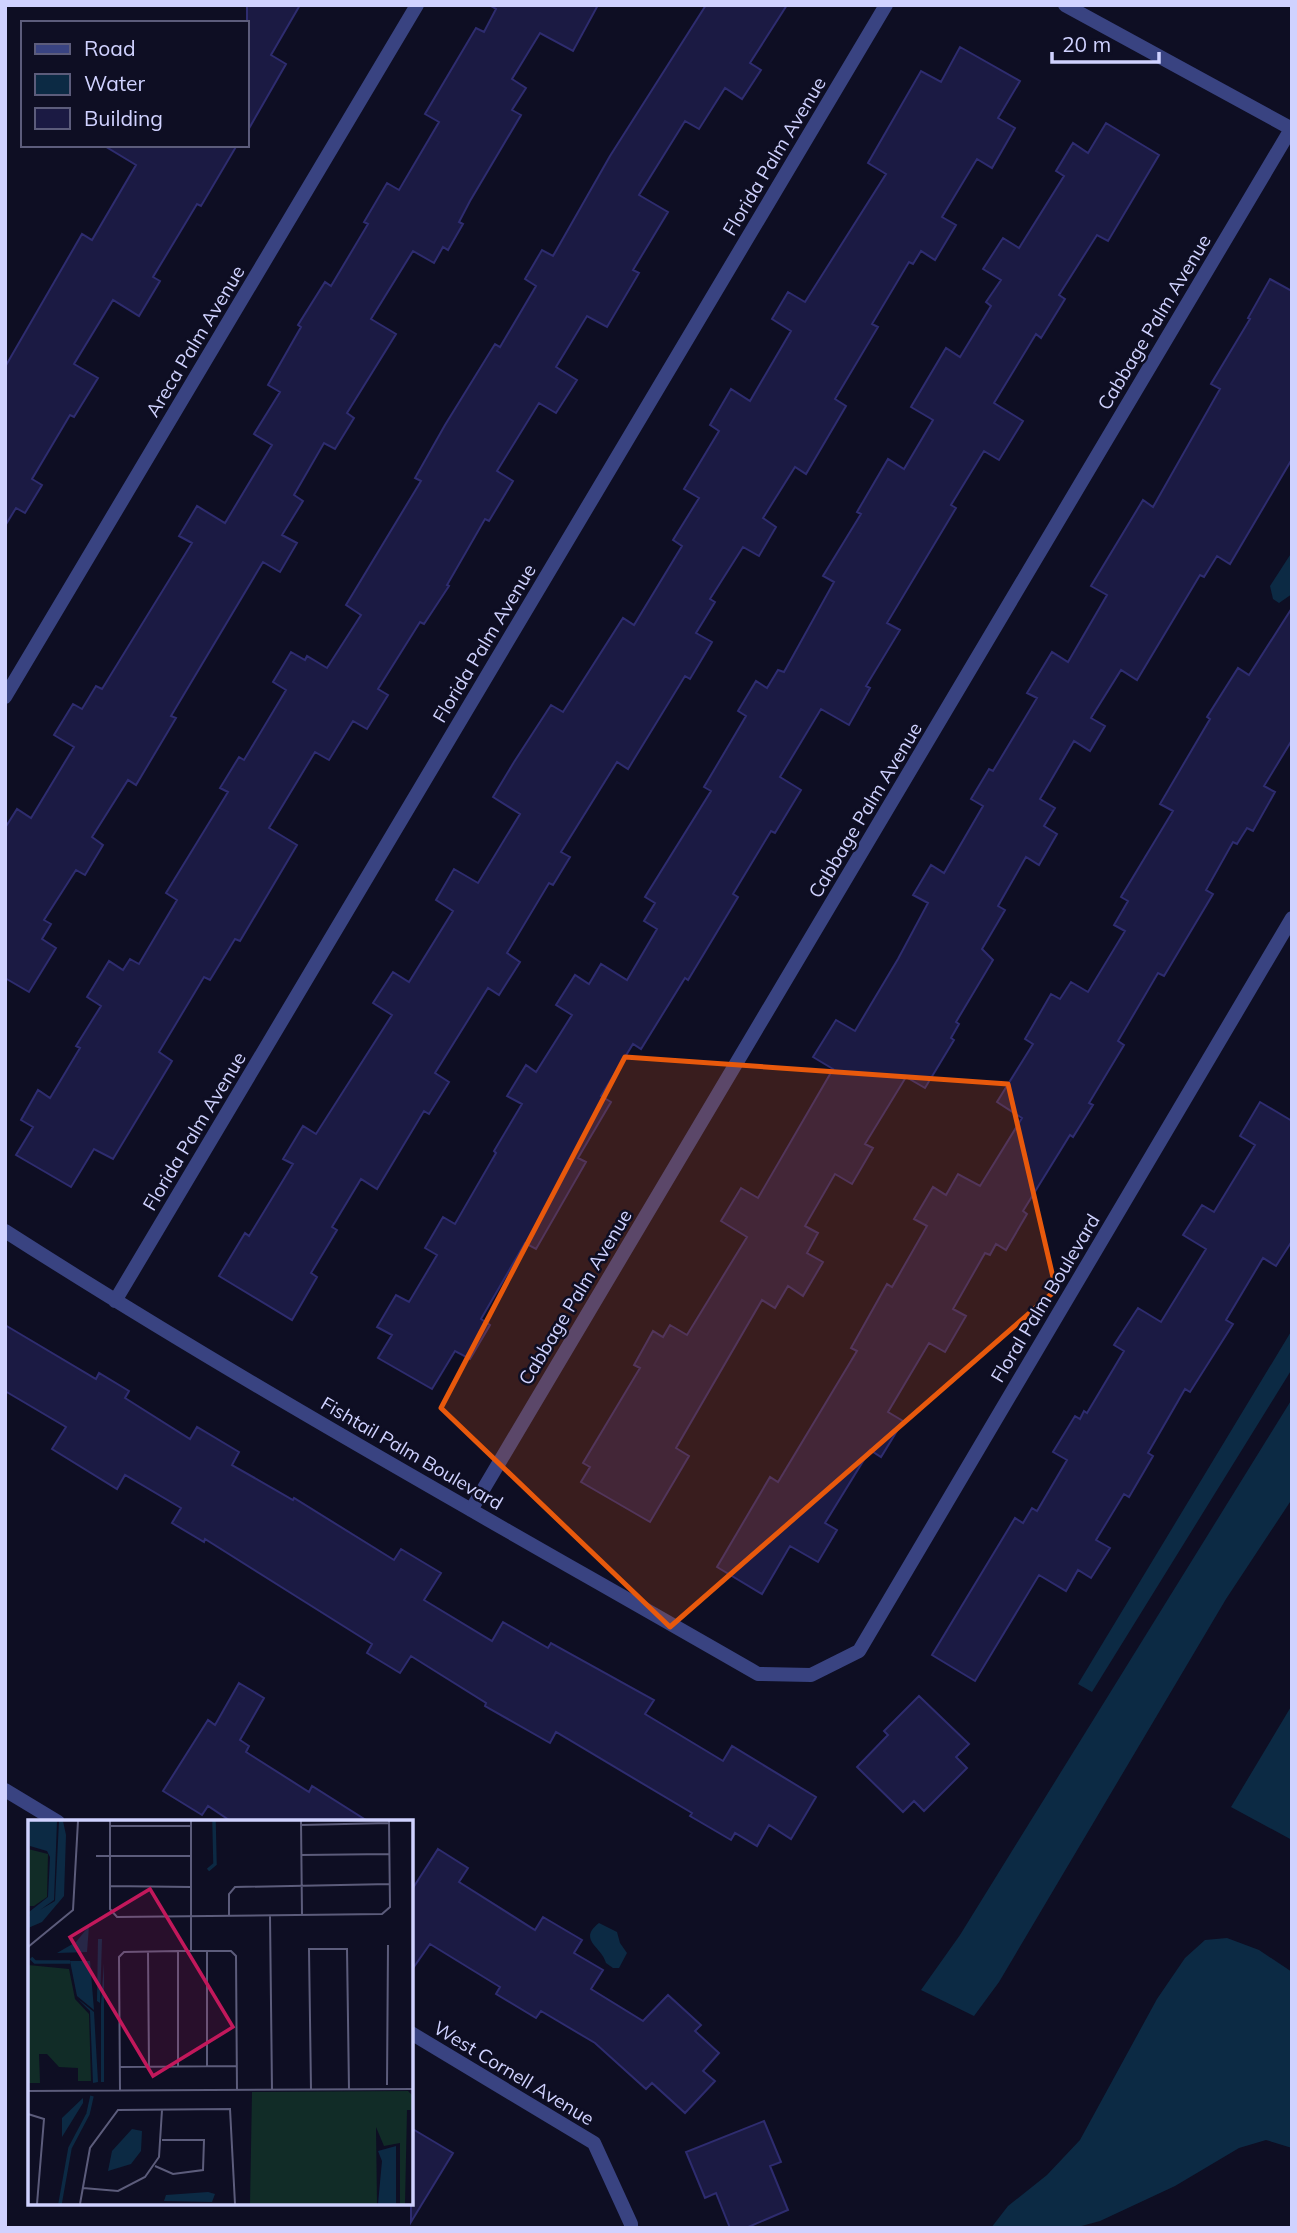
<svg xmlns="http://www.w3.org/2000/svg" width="1297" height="2233" font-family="Mulish,sans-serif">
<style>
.water{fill:#0c2a44}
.building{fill:#1b1a43;stroke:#2e2c6f;stroke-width:2}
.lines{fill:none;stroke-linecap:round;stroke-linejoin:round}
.minor{stroke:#394381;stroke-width:14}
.marked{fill:#e8590c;fill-opacity:0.2;stroke:#e8590c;stroke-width:5;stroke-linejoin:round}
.labels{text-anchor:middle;stroke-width:5;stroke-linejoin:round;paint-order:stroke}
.street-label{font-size:19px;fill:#d0d2ff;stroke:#0e0e23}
.inset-river{fill:none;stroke:#0c2a44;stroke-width:3.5}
.inset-road{fill:none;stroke:#5c5c7b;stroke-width:2}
.view{fill:#c2185b;fill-opacity:0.15;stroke:#c2185b;stroke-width:3.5}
.inset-edge{fill:none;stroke:#d0d2ff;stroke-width:3.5}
</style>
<rect width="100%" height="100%" fill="#0e0e23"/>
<path class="water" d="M1292,552v42l-13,9 -6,-4 -3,-13z
M1292,1330v39l-200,323 -14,-8z
M1292,1399v100l-66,100 -227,383 -25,34 -53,-26 39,-55z
M1292,1705v135l-61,-33z
M599,1923l18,9 3,11 7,10 -8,15h-6l-7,-5c-4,-16 -29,-23 -7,-40z
M1227,1938l32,12 33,22v176l-26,-8 -27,8 -64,38 -75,35 -26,7h-83l17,-22 39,-31 33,-35 77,-141 28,-41 20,-18z"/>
<path class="building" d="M247,5h53l-29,50 15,9 -39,68z
M489,5h109l-25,46 -33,-18 -28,46 14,9 -14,22 9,5 -51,86 -11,21 4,2 -15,26 -5,-3 -9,16 -21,-12 -42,68 25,15 -49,79 7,5 -19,31 -11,-6 -30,52 9,6 -21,34 15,8 -17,29 -17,-10 -92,154 5,2 -40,67 -8,-5 -36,57 11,8 -18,30 -9,-5 -32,50 7,4 -9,15 14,9 -27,44 -24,-14v-150l12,-19 14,9 43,-71 -20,-12 19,-31 9,5 14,-23 6,3 90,-146 -13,-7 18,-30 28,17 47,-78 -18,-11 26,-42 -12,-7 33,-58 -3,-2 27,-43 6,4 37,-62 -4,-2 23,-39 12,7 40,-68 -14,-8 51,-86 8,4 12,-23z
M706,5h81l-37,58 11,7 -19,29 -17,-11 -26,41 -14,-8 -46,74 29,17 -35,58 6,3 -32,54 -20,-11 -31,51 21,13 -21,33 -17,-10 -42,68 16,10 -24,40 -4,-2 -38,66 2,1 -25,38 -4,-2 -42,67 10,6 -21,34 -14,-8 -24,39 -14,-8 -46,76 28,17 -57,96 -5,-2 -25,41 -6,-3 -45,75 13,9 -59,98 -19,-10 -23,38 -55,-32 17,-28 -12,-7 17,-30 12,8 30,-50 -4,-2 25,-40 -14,-9 22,-36 14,9 7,-11 9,5 38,-64 -11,-7 62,-101 -8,-4 19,-31 5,3 42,-70 -13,-8 18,-30 14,8 2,-4 20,12 34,-53 -15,-10 75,-124 -6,-3 30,-53 50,-81 5,3 36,-61 -11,-7 17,-29 11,6 57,-100z
M960,47l60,34 -22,37 17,10 -23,40 -15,-9 -35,58 14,8 -21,35 -14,-9 -8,13 -4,-2 -37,62 6,3 -43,72 11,7 -40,68 -11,-7 -32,51 13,9 -17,29 -16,-9 -33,52 5,3 -19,31 16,9 -22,37 -5,-3 -57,93 -11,-7 -56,90 9,5 -17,28 -4,-2 -42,70 13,9 -21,33 -11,-7 -53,85 14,9 -20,32 -5,-3 -47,78 -16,-10 -29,48 5,3 -26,43 6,4 -25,43 -73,-44 26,-43 4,3 44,-72 -10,-5 20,-33 13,8 76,-119 -19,-12 20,-31 16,10 44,-71 -17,-11 18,-31 24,14 42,-69 -27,-17 21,-35 37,-57 12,7 60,-94 11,7 48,-79 -9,-6 26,-42 -15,-9 35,-58 -9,-6 21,-36 19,12 41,-70 -19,-12 16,-27 17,10 81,-128 -18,-11 53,-92 20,11z
M1106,123l53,32 -51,86 -11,-6 -38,60 6,4 -24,39 -5,-4 -42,69 29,18 -24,39 -15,-9 -33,54 5,3 -69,115 13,7 -34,56 4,2 -21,37 -28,-16 -41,68 21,13 -26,43 -4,-2 -38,63 5,3 -50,83 -3,-2 -44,71 -8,-5 -32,52 10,6 -33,56 8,4 -50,87 -11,-6 -44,76 9,6 -20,34 -15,-8 -23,38 -54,-31 14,-23 -15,-8 19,-32 13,7 28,-47 -12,-7 18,-31 12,7 41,-71 -2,-2 28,-47 -15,-8 19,-31 10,7 36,-57 -16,-10 19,-30 14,9 12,-20 26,16 30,-51 -13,-8 11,-18 -10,-6 66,-106 -7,-4 42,-71 -8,-5 18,-30 11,7 11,-18 6,2 50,-90 -11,-6 38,-62 -4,-2 31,-53 16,10 29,-49 -22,-13 35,-59 14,9 31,-51 -5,-4 15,-22 -18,-11 20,-31 16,10 45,-72 -8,-5 17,-28 15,10z
M103,145h134l-36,61 -4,-2 -44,73 7,4 -21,35 -26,-16 -39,64 24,14 -24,39 -4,-2 -38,64 10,6 -17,28 -9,-5 -11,18v-159l77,-133 10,6 44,-75z
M1270,279l22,12v168l-62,105 -13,-8 -13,21 -4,-2 -63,105 -16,-10 -30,48 14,8 -15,25 -16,-10 -34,58 15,9 -11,18 13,8 -18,31 -13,-8 -28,49 7,4 -23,39 11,11 -37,62 3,2 -8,14 3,2 -29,48 -19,-11 -41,67 8,4 -21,36 -17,-10 -30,52 13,7 -11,20 16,9 -20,34 -15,-10 -13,22 -13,-8 -86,148 13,8 -39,66 -69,-40 9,-15 -7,-4 57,-95 -6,-3 19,-34 10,6 7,-12 17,10 60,-98 -26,-16 20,-33 17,10 75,-129 -20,-12 23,-37 19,11 43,-72 30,-56 -15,-8 18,-30 13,8 39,-67 -12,-7 18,-30 4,2 44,-73 -10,-5 25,-41 16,10 39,-67 -16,-9 52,-86 10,7 67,-118 -9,-5 39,-65 -2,-1z
M1292,608v132l-28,46 11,6 -22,39 -6,-3 -10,16 -4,-2 -27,48 7,4 -49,82 -6,-3 -40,68 6,4 -35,58 4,2 -20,32 -3,-2 -47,76 4,3 -21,36 -10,-6 -6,11 -5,-2 -32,56 13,7 -21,36 -16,-9 -41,69 15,9 -22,36 -11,-7 -45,73 12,7 -19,32 -28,-16 -28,48 -45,-27 53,-90 8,5 79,-131 -6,-3 36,-64 5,3 35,-61 -13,-7 19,-32 13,8 12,-21 22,12 42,-68 -25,-16 36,-58 -8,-5 26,-45 9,5 11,-17 17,10 37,-61 -11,-6 14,-24 -7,-4 52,-86 -13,-7 50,-85 -3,-2 31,-49 11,7z
M1260,1102l32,19v120l-16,25 -13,-8 -37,62 7,4 -43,68 -5,-3 -37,64 5,3 -24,41 -5,-3 -28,46 14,8 -19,30 -13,-8 -12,21 -27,-16 -64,106 -43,-26 83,-137 8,5 9,-15 5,3 30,-51 -14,-8 22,-36 5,3 4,-8 3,2 37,-62 -10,-6 24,-37 23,14 45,-73 -23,-14 19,-30 12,7 41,-67 -15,-9z
M5,1325l91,54 3,-6 30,18 -4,7 65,41 7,-12 42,25 -7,13 61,35 1,-2 100,62 7,-11 40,24 -17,27 68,41 11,-19 45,26 3,-5 103,57 -9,14 78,47 9,-15 84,51 -25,42 -22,-14 -12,21 -22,-13 -4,7 -41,-24 2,-3 -136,-81 -6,11 -65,-37 1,-3 -75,-47 -11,17 -33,-20 5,-9 -167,-105 -1,3 -32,-19 9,-15 -56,-33 -8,14 -65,-40 14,-22 -61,-36z
M239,1683l25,15 -24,42 9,6 -3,6 63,40 3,-6 57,36h-137l-24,-16 -6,9 -39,-24 45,-71 7,5z
M919,1696l50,48 -13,13 11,11 -43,43 -10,-10 -11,11 -46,-45 31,-32 -4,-4z
M438,1849l30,19 -9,14 76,48 8,-13 39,23 -8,13 29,17 -12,19 52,32 25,-26 33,30 -6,6 24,22 -16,18 12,10 -30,32 -33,-30 -6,6 -51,-46 -54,-32 -5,7 -40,-24 4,-7 -70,-43 -19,27v-80z
M764,2121l17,41 -11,4 18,44 -42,18h-16l-14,-35 -11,5 -19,-46z
M411,2128l42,25 -42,69z"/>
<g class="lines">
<path class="minor" d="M1065,5l227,124
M5,697l412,-692
M5,1231c245,157 501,298 753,443l53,1 48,-24 433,-733
M115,1301l771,-1296
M471,1510l820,-1381
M5,1790l53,32
M411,2033l183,110 37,81v4"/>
</g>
<path class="marked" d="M625,1057l383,27 48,206 -386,337 -229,-219z"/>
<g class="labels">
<g class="street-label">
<text transform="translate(774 156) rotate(-59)" y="7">Florida Palm Avenue</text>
<text transform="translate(1154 322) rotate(-59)" y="7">Cabbage Palm Avenue</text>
<text transform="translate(195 341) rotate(-59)" y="7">Areca Palm Avenue</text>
<text transform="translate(484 643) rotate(-59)" y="7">Florida Palm Avenue</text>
<text transform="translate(865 810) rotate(-59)" y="7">Cabbage Palm Avenue</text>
<text transform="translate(194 1131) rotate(-59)" y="7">Florida Palm Avenue</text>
<text transform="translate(575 1297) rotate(-59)" y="7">Cabbage Palm Avenue</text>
<text transform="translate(1045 1298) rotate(-59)" y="7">Floral Palm Boulevard</text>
<text transform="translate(412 1453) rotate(30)" y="7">Fishtail Palm Boulevard</text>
<text transform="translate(514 2073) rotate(31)" y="7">West Cornell Avenue</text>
</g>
</g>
<g transform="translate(28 1820)">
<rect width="385" height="385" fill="#0e0e23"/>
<path d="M0,29l20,5 -1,43 -13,9h-6zM0,145l41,4 6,30 14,15 2,67h-13v-13l-19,-1 -12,-13h-8l1,29h-12zM380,271l5,5v14h-6l-2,94h-5v-61l-16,3 -8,-19 1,77h-127l2,-112z" fill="#112c27"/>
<path d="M1,1h28l-3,79 -24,17 -1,-5 19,-15 2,-40 -3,-6 -17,-5zM31,1h4l3,14 -2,61 -22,26 -14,6v-11l27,-16zM61,106l-2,26 -30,1 19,-11zM70,119h4l-2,64 -3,-2zM42,141h20l4,49 -17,-14zM76,143v119h-3v-78zM50,179l16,13 4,70 -5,1 -3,-72zM55,278v5l-21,34v-19zM104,309l10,2 -1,20 -10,13 -23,7 4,-20zM368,326v58h-18l4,-43 -4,-10zM180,372l7,2 -3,8 -48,-1 2,-6z" fill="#0c2a44"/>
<path class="inset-river" d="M180,50l7,-6 -1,-43M3,138l4,4h35M32,384l10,-56 18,-34 4,-18"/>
<path class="inset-road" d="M82,1v88l7,8 265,-3 8,-7 -1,-86M273,1l1,94M273,5l88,-2M82,6h81M273,35l88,-1M68,36h95M82,66l81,1M201,96v-22l6,-7 155,-3M242,96l2,174M0,127l45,-37 5,-89M150,131v115M179,131v116M120,132l1,115M163,132v-131M92,247l117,-1M359,265l1,-140M283,270l-2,-141h38l2,141M0,271l385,-2M92,271l-1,-134 5,-5 54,-1h53l5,5 1,135M0,294l16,5 -7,85M385,296v32M127,346l18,8 30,-4 1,-30h-42M55,368l35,3 27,-14 14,-20 3,-47M52,384l10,-56 28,-38 112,-1 5,95"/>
<path class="view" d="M122,69l83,138 -80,49 -83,-139z"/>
<rect width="385" height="385" class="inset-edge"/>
</g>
<rect width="1297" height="2233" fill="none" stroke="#d0d2ff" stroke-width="14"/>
<rect x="21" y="21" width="228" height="126" fill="#0e0e23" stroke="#5c5c7b" stroke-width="2"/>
<rect x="35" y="44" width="35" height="10" fill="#394381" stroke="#5c5c7b" stroke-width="2"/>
<text x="84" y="56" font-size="21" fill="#d0d2ff">Road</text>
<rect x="35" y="74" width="35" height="21" fill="#0c2a44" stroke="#5c5c7b" stroke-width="2"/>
<text x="84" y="91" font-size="21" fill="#d0d2ff">Water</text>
<rect x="35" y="108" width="35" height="21" fill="#1b1a43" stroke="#5c5c7b" stroke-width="2"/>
<text x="84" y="126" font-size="21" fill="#d0d2ff">Building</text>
<path d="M1052 52v10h107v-10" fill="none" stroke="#d0d2ff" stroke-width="3.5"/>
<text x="1062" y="52" font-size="21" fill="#d0d2ff" stroke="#0e0e23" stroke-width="5" paint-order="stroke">20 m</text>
</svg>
